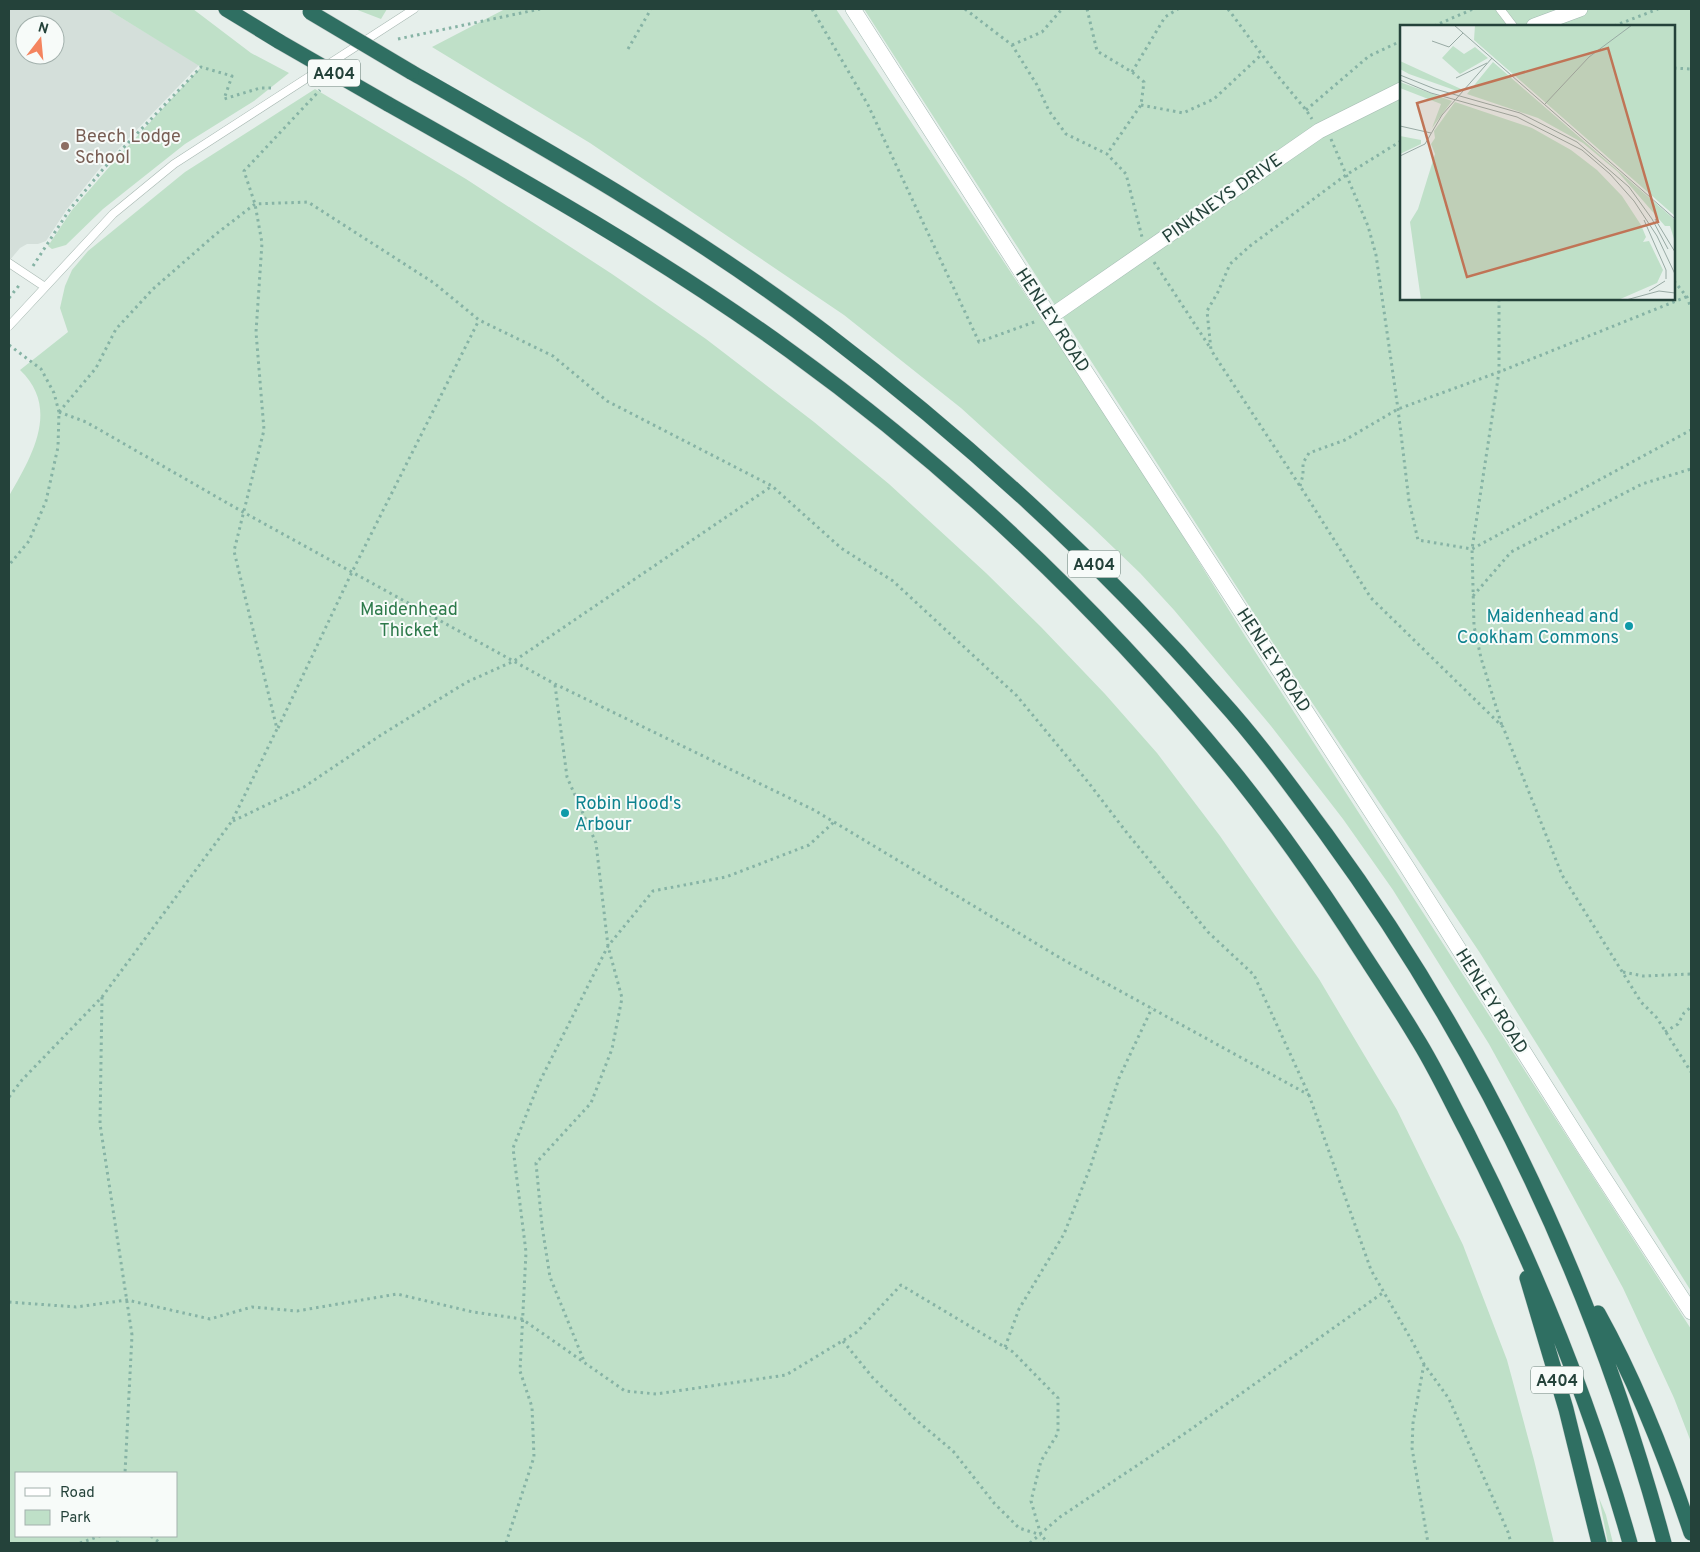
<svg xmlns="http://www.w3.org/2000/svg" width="1700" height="1552" font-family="Overpass,sans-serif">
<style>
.built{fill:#d4dfda;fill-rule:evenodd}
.green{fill:#bfe0c8;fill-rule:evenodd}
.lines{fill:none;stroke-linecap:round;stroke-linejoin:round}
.lane-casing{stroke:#a8b8b2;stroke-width:9}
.secondary-casing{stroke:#a4bbb3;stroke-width:16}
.highway-casing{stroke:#c2cac8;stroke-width:16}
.path{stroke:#86b3a5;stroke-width:3;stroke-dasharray:2.5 4;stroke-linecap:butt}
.lane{stroke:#fff;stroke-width:8}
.secondary{stroke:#fff;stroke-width:15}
.highway{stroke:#2f6f62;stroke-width:15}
.highway-bridge-casing{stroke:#c2cac8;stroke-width:16;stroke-linecap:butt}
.highway-bridge{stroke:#2f6f62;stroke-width:15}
.education-dot{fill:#8d6e63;stroke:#f7fbf9;stroke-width:2}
.culture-dot{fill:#0f9aa8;stroke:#f7fbf9;stroke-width:2}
.labels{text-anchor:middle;stroke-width:4;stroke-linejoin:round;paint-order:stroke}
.shield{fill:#f7fbf9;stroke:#637a73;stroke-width:1}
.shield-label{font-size:16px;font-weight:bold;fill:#24423a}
.education-label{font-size:18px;fill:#785e54;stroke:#f7fbf9;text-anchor:start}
.street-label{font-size:18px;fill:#24423a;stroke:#f7fbf9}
.park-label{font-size:18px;fill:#2d7a4b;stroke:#f7fbf9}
.culture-label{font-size:18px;fill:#0d838f;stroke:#f7fbf9;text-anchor:end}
.inset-road{fill:none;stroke:#98aaa4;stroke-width:1}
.view{fill:#c07456;fill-opacity:0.15;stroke:#c07456;stroke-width:2.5}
.inset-edge{fill:none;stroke:#24423a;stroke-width:2.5}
</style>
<rect width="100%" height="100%" fill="#e6efeb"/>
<path class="built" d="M9,9h98l92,56 -99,103 -33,41 -21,32 -8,3h-11l-7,4 -11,13zM25,25h30v30h-30z"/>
<path class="green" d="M107,9h86l58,44 38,20 -35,28 -69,43 -82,65 -37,36 -14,4 -4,-3 24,-36 45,-52 84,-91z
M355,9h32l-6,10z
M505,9h331l306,461 103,166 446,693v113l-17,-44 -51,-110 -24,-44 -110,-200 -96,-154 -50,-71 -72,-93 -97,-116 -34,-37 -49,-47 -130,-118 -117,-93 -254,-172 -158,-96z
M864,9h827v1282l-211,-338 -187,-279zM1401,26h273v273h-273z
M315,89l151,90 146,95 94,65 108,83 75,62 97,89 55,54 64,67 52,59 63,83 99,143 78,131 66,135 44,115 27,100 20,83h-1545v-1047c22,-39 52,-87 11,-126l48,-38 -8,-24 5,-22 7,-16 16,-19 97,-79zM16,1473h160v63h-160z
M1599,1498l7,17 7,28h-5z"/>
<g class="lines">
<defs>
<path id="lane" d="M1500,9l13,17
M9,263l36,24
M9,326l104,-112 61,-50 240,-155"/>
<path id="secondary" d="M853,9l197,308 357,550 180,285 104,160
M1534,26l46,-17
M1050,317l269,-186 82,-41"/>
<path id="highway" d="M226,9l54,33
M411,72c142,81 285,162 415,261 143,109 276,231 395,367 38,42 71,88 105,134 157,215 269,452 338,709
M388,104c137,77 274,154 402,247 167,121 318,266 448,426 39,49 75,100 109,152 23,36 47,71 69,108 19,30 34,63 51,95 67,132 123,269 163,411
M1527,1278l39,131 33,134
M1598,1313c39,70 68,145 93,220"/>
</defs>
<use href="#lane" class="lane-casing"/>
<use href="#secondary" class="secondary-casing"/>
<use href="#highway" class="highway-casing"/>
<path class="path" d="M812,9l56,96 111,237 58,-21
M965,9l47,36 25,40 12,26 17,23 41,20 19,20 16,63
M1087,9l10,42 35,21 12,10 -3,23 -34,49
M1228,9l49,66 29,35 6,9
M1434,26l39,-17
M1614,26l44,-17
M398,39l142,-30
M1012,45l30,-13 20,-23
M628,49l23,-40
M1674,68l17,1
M1132,72l33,-55 13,-8
M1141,105l42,8 31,-14 47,-44
M1306,110l63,-54 32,-15
M1331,139l37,87 8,29 22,154 11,92 9,39 54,9 219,-119
M1401,141l-55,34 -96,71 -20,18 -12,28 -11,19 4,39 89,136 71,112 132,129 59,148 79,127 16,16 34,54
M1154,262l57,87
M33,266l37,-57 34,-41 97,-101 31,9 -8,23 36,-11h11
M1674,281l13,16 4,11
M9,298l12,-15
M1499,299v73l-27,177 2,77 7,32 21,68
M9,345l32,24 13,24 5,19 -1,35 -12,54 -17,40 -20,24
M59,412l37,-44 20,-39 37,-40 63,-55 39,-30 53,-2 126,81 45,37 74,36 54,45 165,85 69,62 52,33 124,115 71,86 39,51 81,99 46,43 55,120 62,175 41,71 12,23 25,35 59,133 3,11
M59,412l27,10 157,90 312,172 259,126 248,149 247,136
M1300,486l3,-11v-12l6,-10 36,-13 53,-31 101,-37 192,-77
M1473,596l38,-44 131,-68 49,-15
M555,685l12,92 29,66 12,103 14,52 -10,51 -21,54 -55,60 6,63 8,51 34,84
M278,728l74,-156 127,-252
M233,821l71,-34 77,-52 86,-53 47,-21 258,-175
M1623,972l20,4 48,-2
M102,997l-2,127 32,211 -7,138
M1665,1032l13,-8 6,-11 7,-6
M9,1097l13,-17 80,-83 130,-176 45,-92 -43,-178 30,-121 -8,-98 6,-89 -7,-39 -11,-33 76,-81
M9,1302l67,5 51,-7 83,19 42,-12 45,4 100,-17 76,18 49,7 103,72 31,3 130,-19 71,-43 44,-47 112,67 45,46v35l-17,28 -10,40 10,34 7,8
M843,1341l30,37 42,41 38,32 41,52 25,25 22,7
M1005,1347l14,-38 45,-75 26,-66 29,-90 33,-70
M1424,1364l-11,59 -1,25 16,95
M151,1536l9,7
M80,1543l20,-7
M117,1543l2,-7
M506,1543l28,-86 -2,-50 -12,-36 6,-119 -13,-104 26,-65 69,-137 45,-55 73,-14 83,-32 25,-23
M1030,1543l30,-26 127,-85 197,-140"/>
<use href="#lane" class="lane"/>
<use href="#secondary" class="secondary"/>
<use href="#highway" class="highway"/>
<defs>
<path id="highway-bridge" d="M310,12l101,60
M280,42l108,62"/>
</defs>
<use href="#highway-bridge" class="highway-bridge-casing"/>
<use href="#highway-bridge" class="highway-bridge"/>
</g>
<circle class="education-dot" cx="65" cy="146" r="5"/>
<g class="culture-dot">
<circle cx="1629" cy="626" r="5"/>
<circle cx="565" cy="813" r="5"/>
</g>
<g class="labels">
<g class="shield">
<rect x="308" y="59.5" width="52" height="27" rx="4"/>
<rect x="1068" y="550.5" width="52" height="27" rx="4"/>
<rect x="1531" y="1366.5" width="52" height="27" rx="4"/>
</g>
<g class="shield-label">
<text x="334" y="79">A404</text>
<text x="1094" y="570">A404</text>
<text x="1557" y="1386">A404</text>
</g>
<g class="education-label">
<text x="75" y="142">Beech Lodge<tspan x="75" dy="21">School</tspan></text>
</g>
<g class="street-label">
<text transform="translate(1222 198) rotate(-35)" y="6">PINKNEYS DRIVE</text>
<text transform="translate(1053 320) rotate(57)" y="6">HENLEY ROAD</text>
<text transform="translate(1274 660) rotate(57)" y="6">HENLEY ROAD</text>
<text transform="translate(1492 1001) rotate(58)" y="6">HENLEY ROAD</text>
</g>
<g class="park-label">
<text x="409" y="615">Maidenhead<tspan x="409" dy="21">Thicket</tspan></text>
</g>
<g class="culture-label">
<text x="1619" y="622">Maidenhead and<tspan x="1619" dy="21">Cookham Commons</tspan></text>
<text x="575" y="809" text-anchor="start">Robin Hood's<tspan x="575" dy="21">Arbour</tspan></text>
</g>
</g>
<g transform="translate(1400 25)">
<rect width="275" height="275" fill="#e6efeb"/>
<path d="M75,0h200v191l-201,-176zM53,21l11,8 11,-7 13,11 -28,16 -18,-16zM0,36l61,28 -1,3 -51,-18 -9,-5zM93,37l182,158v22l-5,-16h-5l-47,-54 -35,-29 -45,-25 -71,-24zM0,57l52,19 -20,27 9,-24 -41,-16zM55,77l77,26 39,22 26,20 25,26 19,29 5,12 -3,5 6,-1 14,29 -6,13 -39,17h-197l-11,-78 8,-13 17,-55 -4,-10 4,-6 -1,-7zM0,111l21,4v4l-21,10z" fill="#bfe0c8"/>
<path class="inset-road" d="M54,0l221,194M32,16l17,6 14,-14M0,50l35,14 85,24 57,29 52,45 23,32 16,30M56,53l31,-15M0,55l31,13 86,24 65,33 28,24 24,27 23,35 18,38M145,79l44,-47 43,-32M0,101l31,7M0,131l25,-12 17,-29 50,-57M255,194l20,33M244,195l22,50v9M249,266l16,-10M226,275l33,-9 16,2"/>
<path class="view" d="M208,23l50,174 -191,55 -50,-174z"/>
<rect width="275" height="275" class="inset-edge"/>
</g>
<rect width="1700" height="1552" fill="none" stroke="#24423a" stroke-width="20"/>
<rect x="15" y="1472" width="162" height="65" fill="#f7fbf9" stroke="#a3b1ad"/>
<rect x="25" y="1488" width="25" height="8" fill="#ffffff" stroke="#a3b1ad"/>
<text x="60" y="1497" font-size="15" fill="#24423a">Road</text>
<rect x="25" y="1510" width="25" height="15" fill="#bfe0c8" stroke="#a3b1ad"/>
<text x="60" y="1522" font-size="15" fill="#24423a">Park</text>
<g transform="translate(40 40) rotate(16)"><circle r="24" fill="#f7fbf9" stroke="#a3b1ad"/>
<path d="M0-4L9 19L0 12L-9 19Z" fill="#f4845f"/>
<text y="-8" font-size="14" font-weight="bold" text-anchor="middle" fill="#24423a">N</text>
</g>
</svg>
